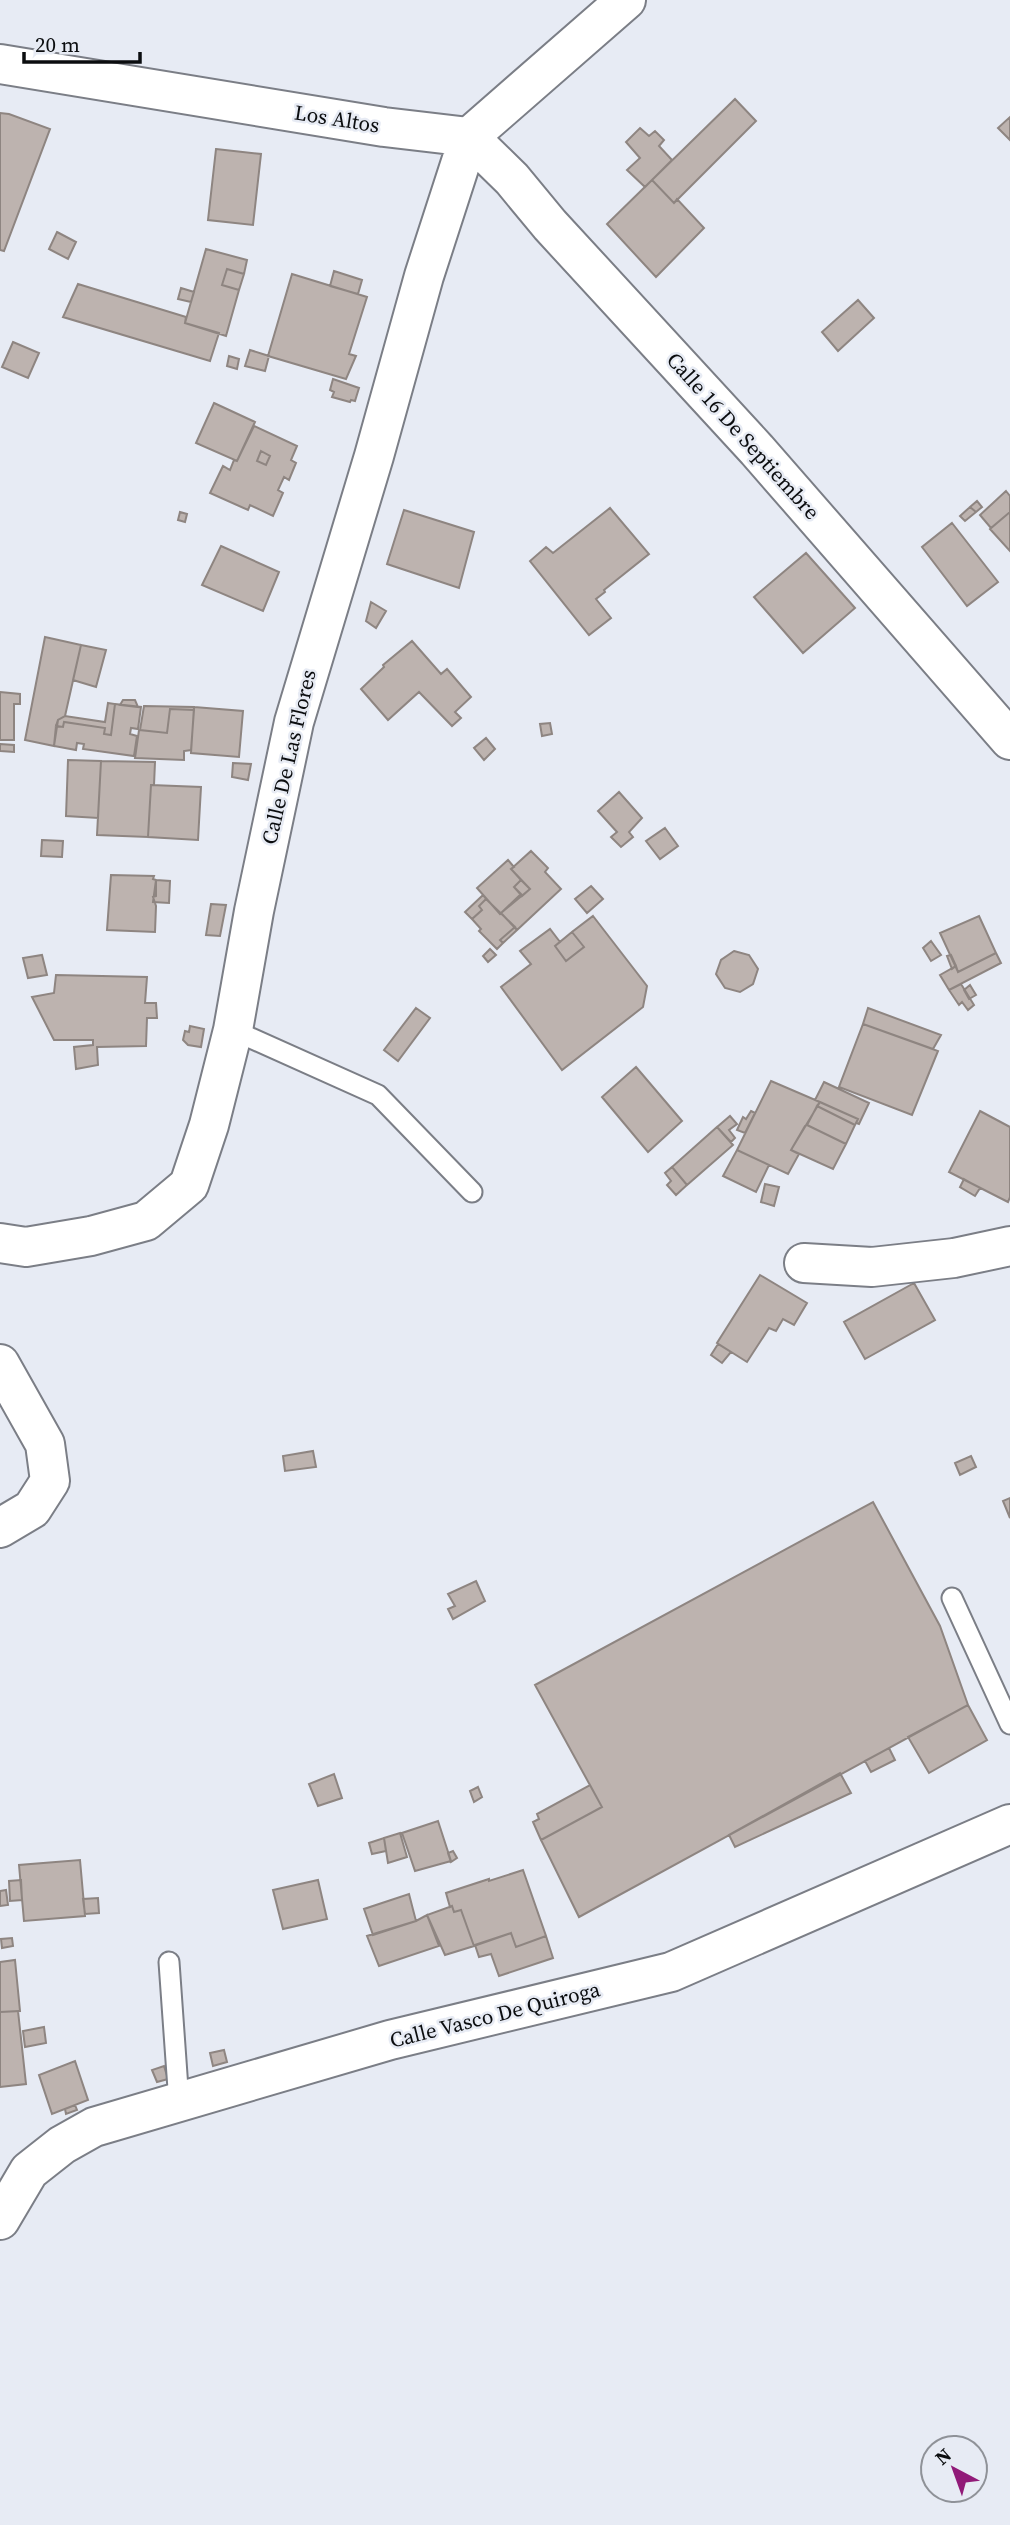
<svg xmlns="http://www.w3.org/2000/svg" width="1010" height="2525" font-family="'Source Serif 4',serif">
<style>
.building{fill:#bdb3af;stroke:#8e8581;stroke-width:2;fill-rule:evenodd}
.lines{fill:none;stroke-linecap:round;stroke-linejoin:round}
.service-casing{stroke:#7b7e86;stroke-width:23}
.minor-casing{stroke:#7b7e86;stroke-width:42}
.service{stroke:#fff;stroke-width:19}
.minor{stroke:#fff;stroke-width:38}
.labels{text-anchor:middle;stroke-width:5;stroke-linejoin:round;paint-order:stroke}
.street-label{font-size:21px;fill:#0b0d0f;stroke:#e7ebf4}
</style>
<rect width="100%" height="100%" fill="#e7ebf4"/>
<path class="building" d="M735,99l21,22 -82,82 -22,-23z
M0,113l9,1 41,15 -46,122 -4,-1z
M1010,117v23l-12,-12z
M640,128l9,8 6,-5 9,9 -5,6 13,14 -27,27 -18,-17 13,-12 -14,-16z
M216,149l45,5 -8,71 -45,-5z
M652,180l22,23 3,-4 27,29 -48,49 -49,-53z
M57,232l19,10 -8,17 -19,-10z
M206,249l41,11 -3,14 -17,-5 -5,16 17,5 -13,46 -41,-13z
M227,269l17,5 -5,16 -17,-5z
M334,271l28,9 -4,14 -28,-8z
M292,274l75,23 -18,57 7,2 -10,23 -78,-23z
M78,284l108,33 -1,6 34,10 -9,28 -147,-44z
M181,288l13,4 -3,10 -13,-3z
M858,300l16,18 -36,33 -16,-19z
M13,342l26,11 -11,25 -26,-11z
M250,350l19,6 -4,15 -20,-5z
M229,356l10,3 -2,10 -10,-3z
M333,379l26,9 -4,13 -4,-1 -1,2 -18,-5 2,-5 -4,-2z
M214,403l41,19 -18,39 -41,-18z
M254,426l43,20 -6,14 5,3 -7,17 -5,-3 -6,13 5,3 -10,23 -23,-11 -2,5 -38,-17 13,-27 7,4 4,-10 3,1zM261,451l9,5 -4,9 -9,-4z
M261,451l9,5 -4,9 -9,-4z
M1006,491l4,5v16l-19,16 -11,-13z
M977,501l5,6 -6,5 -6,-5z
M970,507l6,5 -11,9 -5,-5z
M610,508l39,46 -45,36 1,2 -9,7 15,19 -22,17 -59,-74 16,-14 7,6z
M404,510l70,22 -15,56 -72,-24z
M180,512l7,2 -2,8 -7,-2z
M1010,512v39l-20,-22z
M952,523l46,59 -31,24 -45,-59z
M221,546l58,26 -16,39 -61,-26z
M806,553l49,55 -52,45 -49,-56z
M371,602l15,9 -10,17 -10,-7z
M45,637l36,8 -16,71 -7,4 -4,26 -29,-6z
M412,641l29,33 6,-5 24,28 -16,15 6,6 -9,8 -33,-34 -31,28 -27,-31 23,-22 -1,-2z
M81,645l25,5 -10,37 -23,-7z
M0,692l20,2v10h-6v36h-14z
M123,700h12l3,7 -18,-2z
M108,703l7,1 -4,31 -7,-1 1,-6 -41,-6 -1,5 -7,-1 2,-6 7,-4 40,6z
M115,704l26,3 -3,22 -7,-1 -1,6 7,2 -3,20 -51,-7 1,-5 -7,-1 -1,7 -22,-4 2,-20 7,1 1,-5 41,6 -1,6 7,1z
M144,706l50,1v3l-24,-1 -3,24 -27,-3z
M194,707l49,4 -4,46 -48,-4z
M170,709l24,1 -3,40 -7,1v9l-49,-2 4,-28 28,3z
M550,723l2,11 -10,2 -2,-12z
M486,738l9,11 -11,11 -10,-12z
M0,744l14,1v7l-14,-1z
M68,760l33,1 -3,57 -32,-2z
M101,761l54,1 -1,23h-3l-3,52 -51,-2z
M233,763l18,1 -3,16 -16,-3z
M151,785l50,2 -3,53 -50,-3z
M619,792l23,26 -13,14 4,5 -12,10 -10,-10 6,-5 -19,-21z
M665,828l13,18 -18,13 -14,-18z
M42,840l21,1 -1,16 -21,-1z
M531,851l17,17 -3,4 16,17 -44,41 -16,-17 29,-24 -19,-20z
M508,860l6,7 -3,2 10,11 -7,7 7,7 -21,20 -23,-26z
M111,875l43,1 -1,3 3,1v16l-3,1 3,9 -1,26 -48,-2z
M156,880l14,1 -1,22 -16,-1z
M521,880l9,9 -8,7 -8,-9z
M591,886l12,13 -16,14 -12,-14z
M483,895l3,4 -7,7 3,4 -10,9 -7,-7z
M486,899l29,28 -15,13 3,3 -6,6 -18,-18 2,-2 -9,-10 10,-9 -3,-4z
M211,904l15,1 -6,31 -14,-1z
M593,916l54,70 -4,21 -81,63 -61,-83 30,-23 -11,-13 30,-22 10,13 -5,4 11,15 18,-14 -12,-15z
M979,916l17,37 -38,19 -18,-39z
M515,927l2,3 -14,13 -3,-3z
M572,932l12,15 -18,14 -11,-15z
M931,941l10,14 -10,6 -8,-13z
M490,949l6,6 -8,7 -5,-6z
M734,951l15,4 9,14 -5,15 -13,8 -15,-4 -9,-14 5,-14z
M996,953l5,10 -52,27 -9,-15 16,-9 2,6z
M42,955l5,20 -19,3 -5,-20z
M951,955l5,11 -4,3 -5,-13z
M56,975l91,2 -2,26h11l1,15h-10l-1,28 -49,1 1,18 -22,4 -2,-22 19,-2v-5h-39l-22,-43 22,-4z
M961,984l13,21 -6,5 -6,-8 -3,3 -10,-15z
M970,985l6,10 -7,4 -5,-9z
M416,1008l14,10 -32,43 -14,-11z
M868,1008l73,27 -8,14 -70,-25z
M863,1024l75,27 -26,64 -73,-28z
M190,1026l14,3 -3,18 -13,-2 -5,-5 2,-9 4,1z
M636,1067l46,54 -34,31 -46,-55z
M771,1081l49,21 -29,48 8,4 -11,20 -51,-24z
M824,1082l45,21 -10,21 -3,-1 2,-4 -43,-19z
M820,1102l38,17 -3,6 -38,-19z
M817,1106l38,19 -9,19 -39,-19z
M751,1111l4,2 -10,20 -8,-3 6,-13 3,2z
M980,1111l30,16v70l-2,5 -59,-30z
M730,1116l7,8 -8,6 6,8 -4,4 -14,-15z
M807,1125l39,19 -13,25 -42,-19 14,-24z
M717,1127l16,18 -46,40 -15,-18z
M737,1150l32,15 -13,27 -33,-16z
M672,1167l15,18 -11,10 -9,-10 4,-4 -6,-8z
M964,1179l16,9 -5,8 -15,-9z
M765,1184l14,3 -5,19 -13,-4z
M760,1275l47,28 -13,22 -11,-6 -7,12 -7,-3 -22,34 -30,-19z
M914,1283l21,37 -70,39 -21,-37z
M718,1344l13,8 -9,11 -11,-8z
M313,1451l3,16 -31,4 -2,-15z
M971,1456l5,11 -16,8 -5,-12z
M1010,1498v20l-7,-17z
M873,1502l67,124 28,79 -389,212 -38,-77 61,-33 -67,-122z
M476,1581l9,20 -32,18 -5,-10 7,-3 -7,-12z
M968,1705l19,35 -58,33 -21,-36z
M889,1748l6,12 -24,12 -6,-11z
M840,1773l11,20 -116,54 -6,-12z
M334,1774l8,24 -24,8 -9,-22z
M590,1785l12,22 -61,33 -8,-18 6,-3 -2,-5z
M478,1787l4,10 -8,5 -4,-11z
M438,1821l13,40 -36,10 -13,-38z
M400,1833l7,24 -19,6 -4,-25z
M384,1838l2,13 -14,3 -3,-11z
M453,1851l4,7 -6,4 -3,-9z
M80,1860l5,56 -61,5 -5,-56z
M523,1870l23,66 -30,11 -5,-14 -37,13 -13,-36 -7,2 -2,-6 -2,1 -4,-14 43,-14v2z
M21,1880l1,20 -12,1 -1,-20z
M318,1880l9,39 -44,10 -10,-39z
M6,1890l2,15 -8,1v-15z
M409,1894l7,27 -43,14 -9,-26z
M98,1898l1,15 -14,1 -2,-15z
M452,1906l2,6 7,-2 13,36 -29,9 -18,-40z
M427,1915l12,31 -60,20 -12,-30 49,-15z
M511,1933l5,14 30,-11 7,22 -54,18 -8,-22 -12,3 -4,-12z
M12,1938l1,8 -11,2 -1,-9z
M15,1960l5,51 -20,1v-50z
M18,2011l8,73 -26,3v-75z
M44,2027l2,16 -21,4 -2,-16z
M224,2050l3,12 -14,4 -3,-13z
M75,2061l13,39 -36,14 -13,-39z
M164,2066l4,13 -11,3 -5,-12z
M75,2105l2,5 -11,4 -1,-5z"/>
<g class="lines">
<defs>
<path id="service" d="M233,1030l145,65 94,97
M952,1598l58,126
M169,1962l10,141"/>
<path id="minor" d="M0,64l384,63 85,10 157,-137
M469,137l43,42 38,46 207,225 253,290
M0,1243l26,4 65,-11 55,-15 43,-36 20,-60 24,-95 21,-119 40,-189 80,-266 50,-180 45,-139
M804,1263l68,4 82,-9 56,-12
M0,1364l45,80 5,37 -18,28 -32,19
M0,2220l29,-49 33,-26 32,-18 296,-87 281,-68 339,-148"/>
</defs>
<use href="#service" class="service-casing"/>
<use href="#minor" class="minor-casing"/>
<use href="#service" class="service"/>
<use href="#minor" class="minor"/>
</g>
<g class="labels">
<g class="street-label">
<text transform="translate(337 119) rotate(9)" y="7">Los Altos</text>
<text transform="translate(743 436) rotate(48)" y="7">Calle 16 De Septiembre</text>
<text transform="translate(289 757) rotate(-77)" y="7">Calle De Las Flores</text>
<text transform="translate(495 2015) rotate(-14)" y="7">Calle Vasco De Quiroga</text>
</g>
</g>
<g transform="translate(954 2469) rotate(319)"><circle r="33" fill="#e7ebf4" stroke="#8f9298" stroke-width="2"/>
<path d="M0-5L12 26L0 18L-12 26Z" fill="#911a78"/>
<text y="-10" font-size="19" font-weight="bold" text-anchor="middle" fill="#0b0d0f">N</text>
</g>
<path d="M24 52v10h116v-10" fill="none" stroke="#0b0d0f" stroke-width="3.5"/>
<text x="35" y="52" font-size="21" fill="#0b0d0f" stroke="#e7ebf4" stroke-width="5" paint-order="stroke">20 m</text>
</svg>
